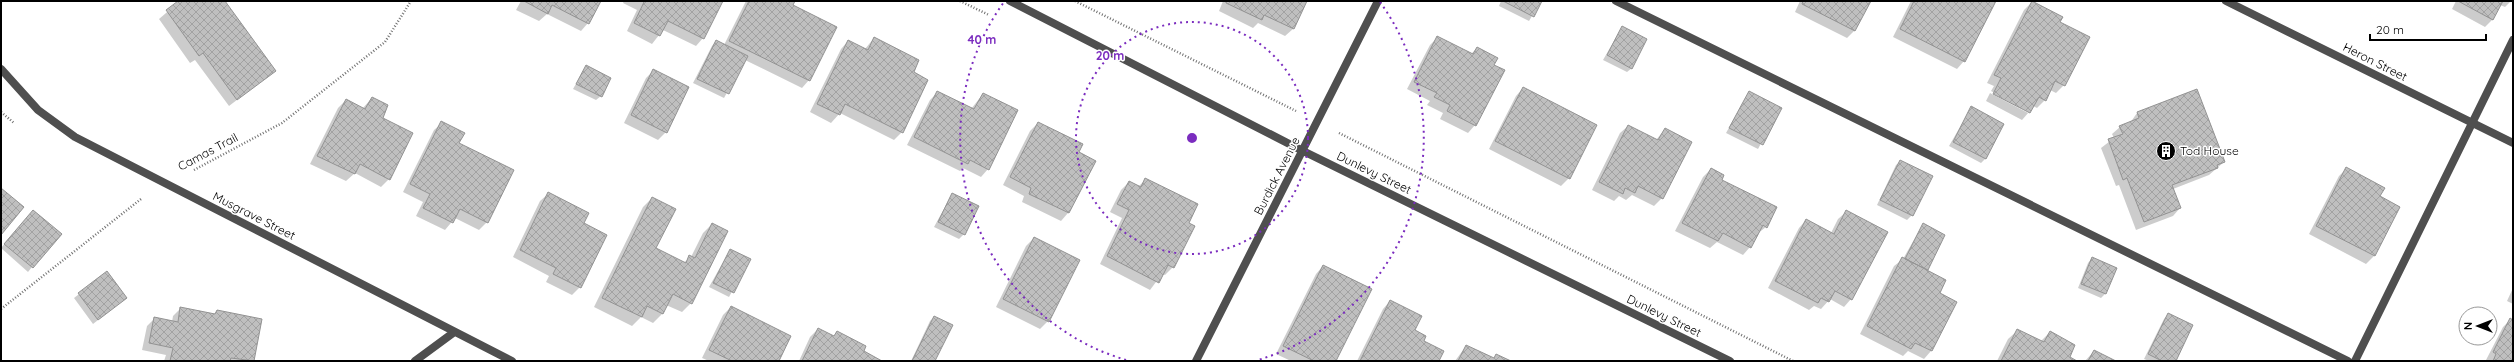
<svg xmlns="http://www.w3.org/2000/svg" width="2514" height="362" font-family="Quicksand,sans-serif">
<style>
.shadow{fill:#0003}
.building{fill:url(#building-cross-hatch);stroke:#939393}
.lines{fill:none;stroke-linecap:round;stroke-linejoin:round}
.path{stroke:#717171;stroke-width:2.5;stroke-dasharray:1 2;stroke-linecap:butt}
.lane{stroke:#4f4f4f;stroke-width:8}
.street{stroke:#4f4f4f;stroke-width:8}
.ring{fill:none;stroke:#7b2cbf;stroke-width:2;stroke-dasharray:2 4}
.labels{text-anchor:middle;stroke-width:3;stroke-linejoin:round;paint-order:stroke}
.street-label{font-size:12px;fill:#000;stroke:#fff}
.poi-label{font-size:12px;fill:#000;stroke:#fff;text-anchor:start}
.centre{fill:#7b2cbf;stroke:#fff;stroke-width:2}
.ring-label{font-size:12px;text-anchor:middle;font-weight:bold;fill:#7b2cbf;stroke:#fff;stroke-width:3;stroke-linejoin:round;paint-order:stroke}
</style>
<defs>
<pattern id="building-cross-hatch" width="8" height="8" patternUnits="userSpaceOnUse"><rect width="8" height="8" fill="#bfbfbf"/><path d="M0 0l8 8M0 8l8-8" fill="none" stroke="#a2a2a2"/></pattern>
</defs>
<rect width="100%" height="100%" fill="#fff"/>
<path class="shadow" d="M180,1h43l52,70 -46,35 -34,-46 -5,3 -31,-44z
M521,1h78l-11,22 -7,8 -34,-17 -8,7 -23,-11z
M624,1h98l-19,37 -7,8 -33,-16 -11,14 -25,-13 10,-21 -14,-7z
M746,1h47l-2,5 18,74 -7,8 -57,-28 -21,38 -31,-15 19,-37 4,-5 8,4z
M1223,1h83l-13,28 -8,7 -27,-13 -5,5 -34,-17z
M1501,1h40l-12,20 -30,-15z
M1800,1h69l-15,30 -7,7 -52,-26z
M1911,1h84l-31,60 -7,8 -64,-32z
M2456,1h55l-6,6 -5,-2 -7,14 -8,8 -33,-18z
M2032,2l27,20 5,63 -8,8 -6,-3 -5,10 -8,8 -4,-2 -4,6 -7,8 -36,-19 4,-8 38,20v-2l-37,-20 3,-5 -7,-3 37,-73z
M1622,27l10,41 -5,4 -24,-12z
M1438,37l33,17 6,-6 16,17 -18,60 -7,8 -28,-14 3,-6 -16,-8 3,-4 -23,-12 23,-44z
M874,38l38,35 15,7 -25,52 -8,8 -54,-27 -9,10 -21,-11 31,-63 7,-8 17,8z
M586,66l15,30 -5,4 -23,-11z
M653,71l13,61 -8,8 -34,-17 22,-45z
M1523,88l73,37 -27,53 -8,8 -72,-37 27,-53z
M2196,91l28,71 -15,13 -36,14 7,19 -7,8 -37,14 -17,-45 -3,1 -15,-38 13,-10 -2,-4 8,-7 10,-4 7,-10z
M938,92l33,17 12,-15 5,75 -7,8 -18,-9 -3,3 -53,-26 23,-45z
M1749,92l31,16 -22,41 -32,-16z
M372,98l9,20 8,61 -8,8 -26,-14 -9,8 -36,-17 28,-56 8,-8 16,9z
M1971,108l15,50 -5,5 -32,-17z
M442,123l16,20 29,79 -8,8 -24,-12 -10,12 -29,-14 7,-14 -20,-10 31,-62z
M1038,123l40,30 16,8 -26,52 -7,8 -39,-19 2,-6 -21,-11 27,-54z
M1628,126l28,14 9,-11 -3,69 -8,8 -22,-11 -6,5 -7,-4 -5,5 -22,-11 28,-57z
M1901,161l11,54 -5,5 -30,-15 19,-40z
M1711,169l55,58 -9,7 -7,13 -7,8 -26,-13 -7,6 -35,-17 28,-54z
M2346,169l33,28 20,10 -25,49 -8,8 -57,-30 30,-58z
M1146,179l41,44 -14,44 -8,8 -3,-1 -12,16 -50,-26 22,-46 -12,-6 11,-22 8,-8 9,5z
M548,194l35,29 -3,64 -8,8 -26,-13 3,-6 -36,-19 27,-56z
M952,194l12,40 -5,5 -25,-12z
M652,198l2,51 29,14 8,-6 12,-24 9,-9 -21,79 -9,9 -16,-7 -4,9 -9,9 -12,-6 -9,9 -38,-19 49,-100z
M1846,212l5,87 -7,8 -14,-8 -9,10 -7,-3 -5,4 -41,-22 31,-60 7,-8 25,13 7,-14z
M29,215l3,52 -4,5 -27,-24z
M1923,224l21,11 -18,36 13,22 17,9 -25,49 -7,8 -16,-8 -5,5 -43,-22 34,-68 9,-7z
M1034,238l14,83 -8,8 -44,-22 30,-61z
M730,250l20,9 -21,38 -20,-10z
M2092,258l24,11 -11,25 -4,4 -23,-10 10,-25z
M1323,266l12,95h-44l-15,-7 40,-80z
M107,272l14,30 -28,22 -19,-26z
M2513,288v16l-6,-3z
M1390,301l48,60h-81l26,-52z
M731,307l47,54h-69l-7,-3 21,-43z
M181,308l32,7 4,-4 44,9 -8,41h-89l2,-6 -24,-5 5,-24 7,-7 18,3 1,-6z
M2168,314l7,47h-26l-5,-2 20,-40z
M934,317v44h-23l19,-40z
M2510,320h3v41l-27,-1 17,-33z
M818,329l15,8 4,-5 26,20 18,9h-82l11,-24z
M2018,330l22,12 10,-10 18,25 7,4h-78l11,-22z
M1466,346l27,13 3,-4 13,6h-54z
M2094,351l20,10h-29z"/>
<path class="building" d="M178,1h47l51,70 -39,29 -34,-47 -4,3 -33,-46z
M524,1h77l-12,23 -37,-19 -4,9z
M642,1h81l-19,38 -36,-18 -8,15 -26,-13 10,-21z
M749,1h46l-2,4 44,22 -27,54 -81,-40z
M1226,1h81l-13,28 -30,-14 -2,5 -36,-17z
M1503,1h39l-8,16z
M1803,1h68l-16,30 -53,-27z
M1914,1h82l-31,61 -65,-33z
M2032,1l31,16 -3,5 30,15 -25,49 -10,-5 -9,20 -7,-4 -9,16 -37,-19 8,-16 -7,-3z
M2458,1h45l-10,19z
M1622,26l25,13 -15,30 -25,-14z
M1437,36l36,18 4,-7 21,11 -4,7 11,5 -29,56 -29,-15 3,-6 -16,-8 3,-4 -23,-11z
M874,37l45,23 -5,12 14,8 -25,53 -58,-29 -5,11 -23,-11 31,-64 20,10z
M716,40l32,16 -19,38 -32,-15z
M586,65l25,13 -9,19 -26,-13z
M653,69l36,18 -22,46 -36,-18z
M1523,87l74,38 -27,54 -75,-38z
M2197,89l28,73 -8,3 1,3 -46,17 9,23 -37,14 -17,-44 -4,2 -15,-41 15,-5 -4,-8 20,-8 -2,-6z
M937,91l37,18 9,-16 35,17 -29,60 -19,-10 -2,4 -54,-27z
M1749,91l33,17 -19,37 -34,-17z
M372,97l16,8 -5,13 30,15 -23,47 -30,-16 -5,10 -38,-18 29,-57 19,10z
M1971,106l33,18 -18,35 -33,-17z
M441,121l24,12 -6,10 55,27 -26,53 -28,-14 -7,14 -30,-15 7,-14 -20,-10z
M1038,122l45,22 -4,8 17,9 -27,52 -40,-19 2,-6 -21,-11z
M1628,125l30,15 7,-12 27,14 -29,57 -25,-13 -3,7 -10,-5 -2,6 -24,-12z
M1900,160l33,16 -20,40 -33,-16z
M2346,167l39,21 -5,8 20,11 -25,49 -59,-30z
M1711,168l13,7 -2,5 55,27 -10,21 -4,-3 -12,23 -28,-15 -5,8 -36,-18z
M1145,178l53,26 -9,19 6,3 -21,42 -6,-3 -9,18 -52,-27 22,-46 -12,-6 12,-23 12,6z
M1,188l23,19 -23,28z
M548,192l41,21 -5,10 23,12 -26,53 -28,-14 3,-6 -36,-18z
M952,193l27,13 -14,29 -27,-13z
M652,197l24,12 -20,39 30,15 3,-8 6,3 17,-35 16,8 -36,73 -19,-10 -10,20 -16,-8 -5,11 -40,-19z
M33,210l29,24 -29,34 -29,-24z
M1846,210l42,22 -36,68 -17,-9 -6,11 -8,-4 -3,5 -43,-22 31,-62 28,15z
M1923,223l22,12 -17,35 -23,-11z
M1034,237l46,23 -31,62 -46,-23z
M730,249l21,10 -17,34 -21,-10z
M1902,257l44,23 -6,13 17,9 -25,49 -17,-8 -4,6 -44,-23z
M2092,257l25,11 -11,26 -25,-10z
M1323,265l49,24 -36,72h-22l-31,-15z
M107,271l20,27 -29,22 -20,-27z
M1390,300l32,16 -7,14 11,6 -2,5 20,10 -5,10h-79z
M731,306l60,30 -12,25h-47l-23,-11z
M180,307l35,7 2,-4 45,9 -8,42 -23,-3 -1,3h-60l3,-13 -24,-5 5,-26 24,5z
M2168,313l25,12 -17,36h-14l-14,-7z
M934,316l19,9 -18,36h-23z
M2510,318l3,2v41h-20l3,-7 -3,-2z
M818,328l16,8 3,-5 29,15 -2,5 18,10h-80z
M2017,329l27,13 6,-11 25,14 -5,12 7,4h-76z
M1466,345l28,13 2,-4 15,7h-53z
M2094,350l22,11h-28z"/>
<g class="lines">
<path class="path" d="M960,1l29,14
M1075,1l221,110
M1,112l13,11
M1339,133l454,228
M194,170l88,-47 103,-81 26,-41
M1,309l140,-110"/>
<path class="lane" d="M1616,1l732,360
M2355,361l158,-321"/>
<path class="street" d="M1010,1l293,150 427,210
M2226,1l287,142
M1,69l37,41 37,27 437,224
M415,361l38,-28
M1196,361l182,-360"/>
</g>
<g class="ring">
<circle cx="1192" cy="138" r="116"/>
<path d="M1126 360A232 232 0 0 1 1004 2M1380 2A232 232 0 0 1 1258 360"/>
</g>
<defs>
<symbol id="building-disc" viewBox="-11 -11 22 22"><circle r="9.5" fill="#000" stroke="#fff"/><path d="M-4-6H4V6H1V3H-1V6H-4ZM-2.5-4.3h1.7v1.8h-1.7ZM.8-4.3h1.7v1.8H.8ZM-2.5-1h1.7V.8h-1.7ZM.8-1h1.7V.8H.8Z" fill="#fff"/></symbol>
</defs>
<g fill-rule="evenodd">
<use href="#building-disc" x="2155" y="140" width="22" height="22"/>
</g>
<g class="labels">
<g class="street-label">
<text transform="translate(2375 62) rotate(27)" y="4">Heron Street</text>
<text transform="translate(208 152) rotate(-28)" y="4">Camas Trail</text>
<text transform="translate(1374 173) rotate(26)" y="4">Dunlevy Street</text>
<text transform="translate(1277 176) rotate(-63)" y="4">Burdick Avenue</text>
<text transform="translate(254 216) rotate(27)" y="4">Musgrave Street</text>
<text transform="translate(1664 316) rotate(26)" y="4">Dunlevy Street</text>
</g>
<g class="poi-label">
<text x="2180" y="155">Tod House</text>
</g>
</g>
<circle cx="1192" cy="138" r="6" class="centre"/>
<g class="ring-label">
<text x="982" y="44">40 m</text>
<text x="1110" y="60">20 m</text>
</g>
<rect width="2514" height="362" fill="none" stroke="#000000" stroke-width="4"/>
<g transform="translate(2478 326) rotate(270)"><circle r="19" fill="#ffffff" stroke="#999999"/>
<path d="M0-3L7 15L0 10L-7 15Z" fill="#000000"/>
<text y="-6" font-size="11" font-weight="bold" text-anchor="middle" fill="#000000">N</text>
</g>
<path d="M2370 34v6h116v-6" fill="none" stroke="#000000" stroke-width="2"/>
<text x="2376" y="34" font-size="12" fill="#000000" stroke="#ffffff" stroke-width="3" paint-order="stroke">20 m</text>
</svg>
